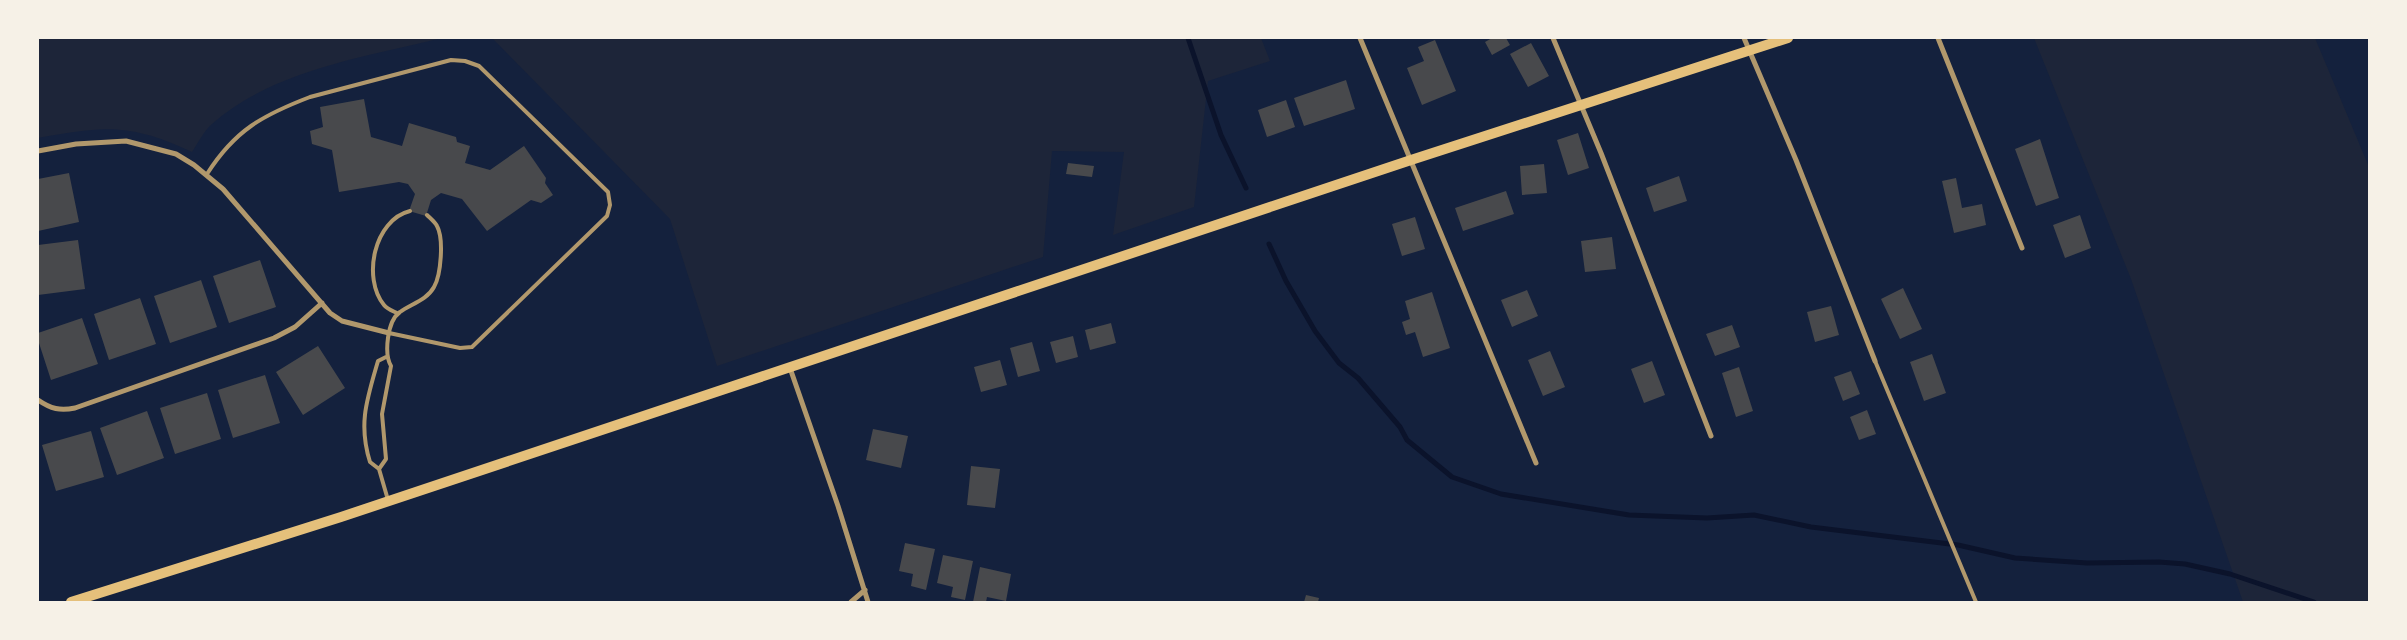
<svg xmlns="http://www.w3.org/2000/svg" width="2407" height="640" font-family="Spectral,serif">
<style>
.green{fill:#1d2539}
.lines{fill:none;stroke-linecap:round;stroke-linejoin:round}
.stream{stroke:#0b132b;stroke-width:5}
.building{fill:#48494c}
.service{stroke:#b1986c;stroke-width:4}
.minor{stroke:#b1986c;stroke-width:5}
.secondary{stroke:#e5c07b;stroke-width:10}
</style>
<rect width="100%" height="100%" fill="#14213d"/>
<path class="green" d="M38,38h404c-77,19 -169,32 -230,86 -8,7 -14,19 -20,28 -62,-29 -88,-26 -154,-14z
M492,38h769l9,23 -62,20 -14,126 -81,28 11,-83 -72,-1 -9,106 -326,109 -47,-147z
M2034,38h281l54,129v435h-126l-112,-323z"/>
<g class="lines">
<path class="stream" d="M1188,38l33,97 25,53
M1269,244l17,37 29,50 24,32 19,15 42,49 7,13 45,37 49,17 128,21 78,3 47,-3 57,12 147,18 57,13 72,5 72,-1 26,2 45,10 84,28"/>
</g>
<path class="building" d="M1492,38h14l4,7 -18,10 -7,-13z
M1435,40l21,51 -34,14 -15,-37 17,-7 -6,-14z
M1531,43l18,33 -21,11 -18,-33z
M1346,80l9,29 -51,17 -10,-28z
M364,99l7,38 31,9 7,-23 47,14 1,5 13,4 -5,17 25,7 34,-24 22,32 -1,5 8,12 -12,8 -10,-3 -44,31 -25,-32 -21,-6 -10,7 -5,16 -17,-5 6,-17 -7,-10 -9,-2 -60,10 -7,-42 -20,-6 -2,-13 13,-4 -3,-20z
M1286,100l9,27 -28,10 -9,-27z
M1578,133l11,35 -21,7 -11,-35z
M2040,139l19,59 -23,8 -21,-57z
M1068,163l26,3 -2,11 -26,-3z
M1544,164l3,29 -25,2 -2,-29z
M69,173l10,49 -41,9v-52z
M1679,176l8,25 -33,11 -8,-24z
M1956,178l6,30 20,-4 4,21 -32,8 -12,-52z
M1506,191l8,23 -51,17 -8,-23z
M2080,215l11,33 -26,10 -12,-33z
M1415,217l10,32 -23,7 -10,-32z
M1612,237l4,32 -31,3 -4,-31z
M78,240l7,49 -47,6v-50z
M260,260l16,47 -47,16 -16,-47z
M201,280l16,47 -47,16 -16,-47z
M1903,288l19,41 -22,10 -19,-40z
M1527,290l11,26 -26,11 -11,-27z
M1432,292l18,56 -27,9 -8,-25 -9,3 -4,-13 8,-3 -5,-18z
M140,298l16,46 -47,16 -15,-46z
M1831,306l8,29 -24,7 -8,-30z
M82,318l16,46 -47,16 -13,-40v-7z
M1111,323l5,20 -26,7 -5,-20z
M1732,325l8,22 -25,9 -9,-22z
M1073,336l5,21 -22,6 -6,-21z
M1032,342l8,29 -22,6 -8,-29z
M318,346l27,42 -42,27 -27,-43z
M1550,351l15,36 -22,9 -15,-36z
M1932,354l14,39 -22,8 -14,-39z
M1000,360l7,25 -26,7 -7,-25z
M1652,361l13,34 -21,8 -13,-34z
M1739,367l14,44 -17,6 -14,-44z
M1851,371l9,23 -17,7 -9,-24z
M265,375l15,48 -47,15 -15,-48z
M207,393l14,46 -46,15 -15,-46z
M1867,410l9,24 -17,6 -9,-23z
M147,411l17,47 -47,17 -17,-47z
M873,429l35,7 -7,32 -35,-8z
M91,431l13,46 -48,14 -14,-46z
M971,466l29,3 -5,39 -28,-3z
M905,543l30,6 -9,41 -15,-4 2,-12 -14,-3z
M943,555l30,6 -8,39 -14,-3 2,-10 -16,-4z
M980,567l31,7 -5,27 -19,-4 -1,5h-13z
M1306,595l13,3 -1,4h-14z"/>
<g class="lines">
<path class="service" d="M207,174c28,-44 56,-59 103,-77l141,-37 14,1 14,5 129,126 2,13 -3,11 -135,131 -12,1 -71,-15
M397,313c-4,-2 -10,-4 -13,-8 -22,-27 -10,-85 26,-94
M386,357l-8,4c-11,38 -20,63 -8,101l9,7 7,-10 -4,-45 9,-48c-7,-12 -4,-45 9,-54 11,-8 27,-12 34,-25 7,-12 10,-48 3,-61 -2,-4 -7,-8 -10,-11
M1875,361l101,241
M379,469l9,31"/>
<path class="minor" d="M1360,38l176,425
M1553,38l48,115 110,283
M1744,38l52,122 79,201
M1938,38l84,210
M38,151l38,-7 50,-3 50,13 18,11 29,24 107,124 12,8 47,12
M790,368l48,138 30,96
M38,400c13,9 22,11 37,8l199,-70 21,-11 27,-24
M851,602l14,-12"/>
<path class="secondary" d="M71,602l270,-85 1070,-357 377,-122"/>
</g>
<rect width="2407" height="640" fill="none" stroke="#f6f1e7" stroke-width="78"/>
</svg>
